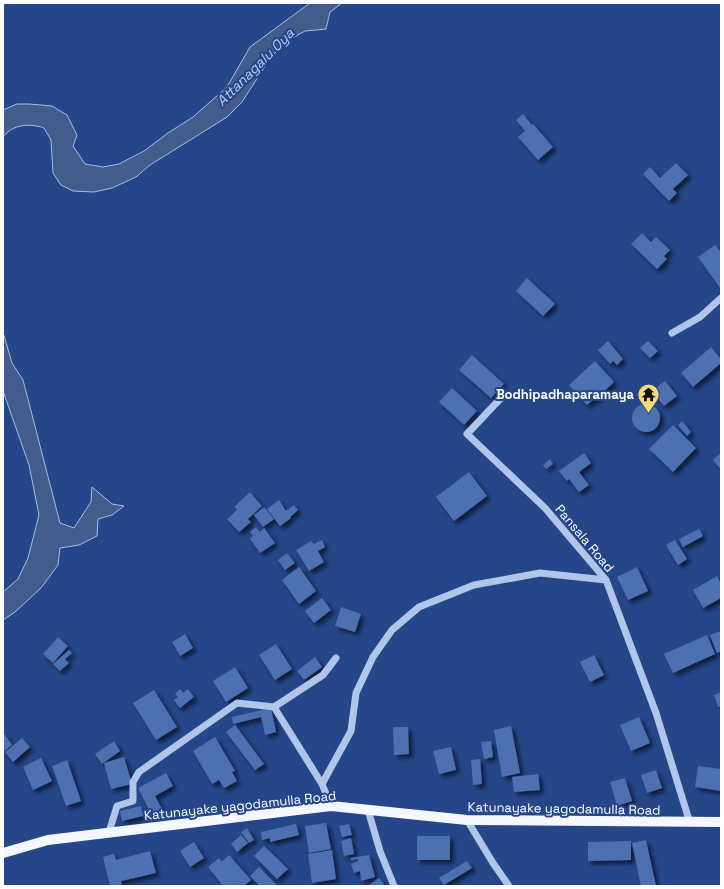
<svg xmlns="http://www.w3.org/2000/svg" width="724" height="889" font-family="'Space Grotesk',sans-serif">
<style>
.water{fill:#445c8c;stroke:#a5beea}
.building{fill:#4d6fb0;filter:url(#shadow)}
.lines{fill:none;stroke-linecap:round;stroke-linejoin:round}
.minor{stroke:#b1c5e9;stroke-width:7}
.major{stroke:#f4f7fe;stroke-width:10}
.labels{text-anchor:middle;stroke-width:4;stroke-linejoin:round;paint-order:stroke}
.poi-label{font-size:13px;font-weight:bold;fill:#fff;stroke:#254689;text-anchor:end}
.street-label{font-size:13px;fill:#fff;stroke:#254689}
.water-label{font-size:14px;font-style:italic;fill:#bdcff1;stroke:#254689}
</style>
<defs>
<filter id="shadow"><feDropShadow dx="3.5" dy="3.5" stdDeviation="2" flood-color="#0009"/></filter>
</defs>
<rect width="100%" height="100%" fill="#254689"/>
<path class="water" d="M310,3h32l-12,9 -4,17 -21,2 -18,10 -16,16 -29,45 -15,15 -77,48 -14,12 -24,11 -18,4 -21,-1 -12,-6 -8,-12 -2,-33 -7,-12c-14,-5 -31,-4 -41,9v-27l14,-6h12l23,2 15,9 10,20 -4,11 12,18 18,3 16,-3 25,-13 24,-18 25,-16 34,-30 23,-40z
M3,332l9,31 11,17 37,143 14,5 17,-26 1,-15 20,17 12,2 -12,9 -14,4 -1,17 -18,9 -19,3 -2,17 -17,23 -26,24 -12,8v-28l15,-13 10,-21 11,-43 -10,-50 -26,-74z"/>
<path class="building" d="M523,114l9,11 1,-1 20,23 -15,13 -20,-23 7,-6 -9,-11z
M676,163l12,12 -15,14 4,4 -8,8 -26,-27 7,-7 10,11z
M642,233l9,9 5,-5 14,13 -6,6 3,3 -10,10 -26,-25z
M715,245l6,7v35l-1,1 -22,-31z
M527,278l28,26 -12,12 -27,-25z
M608,341l15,18 -6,6 -4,-4 -3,3 -12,-14z
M648,341l10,10 -8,7 -10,-10z
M711,347l10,12v4l-28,24 -12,-14z
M472,355l32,29 -13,14 -32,-28z
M595,361l19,21 -20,19 -1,-1 -6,5 -18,-20z
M665,381l12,15 -13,10 -12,-15z
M452,388l25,23 -13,14 -25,-23z
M632 418a14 14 0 1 1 28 0a14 14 0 1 1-28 0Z
M682,421l9,11 -4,4 -9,-11z
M673,425l23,23 -23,24 -24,-23z
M584,453l7,10 -12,9 10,13 -10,7 -10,-13 -2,2 -8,-10z
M721,453v17l-8,-10z
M550,459l3,5 -7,5 -3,-4z
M469,472l18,24 -33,25 -18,-24z
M250,492l12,14 -14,13 3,3 -12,10 -12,-13 10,-9 -3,-3z
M279,500l7,11 8,-6 4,5 -8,7 1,1 -11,8 -13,-17z
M264,507l10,12 -11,8 -9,-12z
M256,527l4,5 4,-4 11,15 -15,10 -10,-14 3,-3 -3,-4z
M699,529l4,7 -20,11 -4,-8z
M322,540l3,7 -7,4 6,11 -15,9 -13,-21 15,-9 3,3z
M675,540l12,19 -9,6 -12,-20z
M287,553l8,10 -10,7 -7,-10z
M299,567l17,24 -17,13 -17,-24z
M637,567l11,24 -20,9 -11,-23z
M717,576l4,8v14l-18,10 -10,-18z
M322,598l9,12 -17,13 -9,-12z
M341,607l20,7 -6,18 -20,-6z
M721,631v20l-4,2 -7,-18z
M185,634l8,14 -13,8 -8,-14z
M707,635l8,19 -42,19 -9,-19z
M58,637l10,9 -15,17 -10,-9z
M276,644l16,25 -17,11 -16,-25z
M69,650l3,3 -7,6 4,4 -9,8 -7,-7z
M594,655l10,20 -14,7 -10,-20z
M315,657l7,10 -18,13 -7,-9z
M235,667l13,21 -22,14 -13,-21z
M180,689l3,4 5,-4 6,8 -14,11 -6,-8 4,-3 -3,-3z
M154,690l23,37 -21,13 -23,-37z
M721,692v14l-3,1 -4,-12z
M271,708l5,24 -11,3 -4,-18 -28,7 -1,-7z
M639,717l11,26 -19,8 -11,-26z
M235,725l29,39 -9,6 -29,-38z
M511,726l9,47 -18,4 -8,-47z
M393,727h15l1,27 -15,1z
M3,732l9,13 -9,7z
M215,737l20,34 -3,1 5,9 -13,7 -5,-8 -7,4 -19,-33z
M22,738l8,9 -17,15 -8,-10z
M114,741l6,10 -18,13 -7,-10z
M491,741l2,16 -9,2 -3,-17z
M451,747l5,23 -17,4 -6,-23z
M124,757l8,27 -21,5 -7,-26z
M41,758l11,23 -19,9 -10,-23z
M480,759l2,25 -9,1 -2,-25z
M67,760l14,41 -15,5 -14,-40z
M698,766l23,3v22l-26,-4z
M656,770l6,18 -15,5 -6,-18z
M166,773l7,13 -18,10 8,15 -10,6 -15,-29z
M538,774l2,16 -26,2 -2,-15z
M625,778l7,23 -15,5 -7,-24z
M141,806l2,10 -21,5 -2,-10z
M326,823l5,26 -22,4 -4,-27z
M296,824l3,11 -29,7v-4l-8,2 -1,-8z
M349,824l3,11 -10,2 -3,-11z
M247,828l7,12 -5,3 -8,-11z
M241,835l7,8 -11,9 -6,-8z
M417,836h33v24h-33z
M351,838l3,16 -10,2 -3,-15z
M646,840l10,46h-15l-9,-43z
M631,841v19l-43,1v-19z
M194,842l10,16 -14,9 -10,-16z
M264,846l24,23 -11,10 -23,-23z
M332,850l4,29 -24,4 -4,-29z
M150,851l6,22 -35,8 1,5h-12l-7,-29 11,-3 2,6z
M229,855l22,25 -7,6h-21l-15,-19 11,-9 3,3z
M369,855l6,22 -14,4 -1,-10 -6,2 -3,-9 7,-3v-2l-7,1v-2z
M467,861l5,7 -28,17 -5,-7z
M259,867l19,19h-18l-10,-10z
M379,878l5,6 -2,2h-14z"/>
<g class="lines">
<path class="minor" d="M672,333l28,-16 21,-19
M501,398l-34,36 78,74 61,72 50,133 34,110
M274,707l49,-32 13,-17
M322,784l29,-53 5,-38 17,-36 19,-27 27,-23 55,-22 66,-12 66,7
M368,810l12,41 14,35
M467,820l26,43 16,23
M109,832l8,-26 16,-5v-19l6,-10 98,-69 37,4 48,77 9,22"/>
<path class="major" d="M3,853l45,-13 283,-34 136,14 254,2"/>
</g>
<defs>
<symbol id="temple-pin" viewBox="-11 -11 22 30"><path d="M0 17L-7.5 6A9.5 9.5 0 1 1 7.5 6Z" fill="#f3dc75" stroke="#254689"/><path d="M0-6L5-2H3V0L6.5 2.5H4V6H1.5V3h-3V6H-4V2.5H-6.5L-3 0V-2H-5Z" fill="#111"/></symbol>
</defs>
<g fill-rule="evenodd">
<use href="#temple-pin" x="636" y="382" width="25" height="34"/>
</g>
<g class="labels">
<g class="poi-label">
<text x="634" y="399">Bodhipadhaparamaya</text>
</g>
<g class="street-label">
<text transform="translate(585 538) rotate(50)" y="5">Pansala Road</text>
<text transform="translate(240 805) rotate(-6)" y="5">Katunayake yagodamulla Road</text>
<text transform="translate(564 808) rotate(1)" y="5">Katunayake yagodamulla Road</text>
</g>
<g class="water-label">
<text transform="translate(255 67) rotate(-45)" y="5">Attanagalu Oya</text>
</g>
</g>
<rect width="724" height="889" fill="none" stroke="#ffffff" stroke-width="8"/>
</svg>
